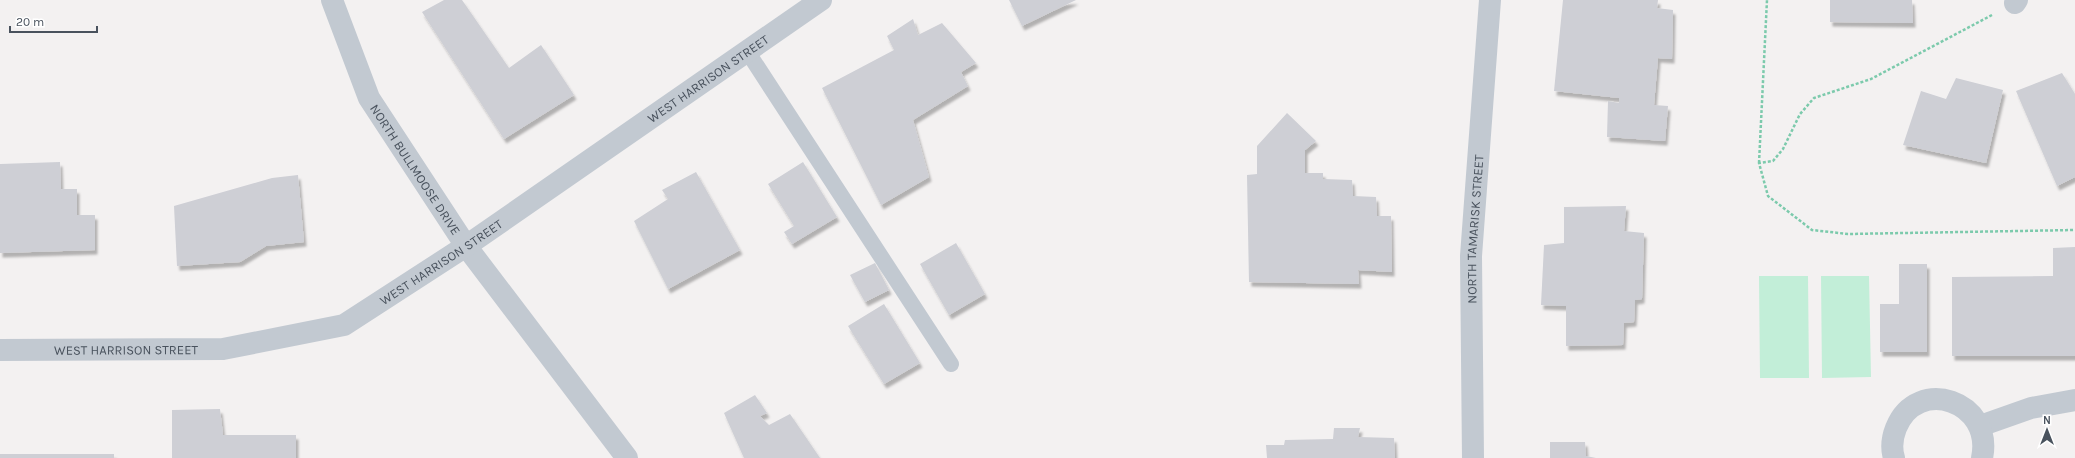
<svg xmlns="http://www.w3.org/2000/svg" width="2075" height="458" font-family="Karla,sans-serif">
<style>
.green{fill:#c2eed8}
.building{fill:#cecfd5;filter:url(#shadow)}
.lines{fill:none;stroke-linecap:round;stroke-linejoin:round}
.path{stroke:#7ccaac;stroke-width:2.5;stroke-dasharray:3 2;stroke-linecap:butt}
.lane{stroke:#c2c9d1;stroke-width:16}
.street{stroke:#c2c9d1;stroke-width:22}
.labels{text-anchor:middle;stroke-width:3.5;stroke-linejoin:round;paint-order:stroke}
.street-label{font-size:13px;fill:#49525d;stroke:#fff}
</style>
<defs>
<filter id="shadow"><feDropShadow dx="2.5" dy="4.5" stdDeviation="1" flood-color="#0004"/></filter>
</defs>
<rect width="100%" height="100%" fill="#f3f1f1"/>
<path class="green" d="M1759,276h49l1,102h-49z
M1821,276h48l2,101 -49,1z"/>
<path class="building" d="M444,0h18l47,68 32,-23 33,50 -70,44 -82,-127z
M1009,0h67l-54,26z
M1563,0h95l-1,8 16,2 -1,49 -14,-1 -4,47 14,1 -3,35 -58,-4 1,-36 11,2v-5l-65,-7z
M1830,0h82l1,23 -83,-1z
M913,19l5,16 24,-12 34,40 -15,9 7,14 -55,34 16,57 -48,28 -59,-117 72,-38 -7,-14z
M2062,73l13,21v83l-18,9 -41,-95z
M1956,78l47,12 -17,73 -83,-18 18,-54 25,8z
M1287,113l29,28 -11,9v23h18v6l29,1 1,16 23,1 1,19h14l1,56 -34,-2 1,14 -110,-2 -2,-107 10,-1v-28z
M60,162l1,27h16v26h18v35l-95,3v-89z
M803,162l34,55 -45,27 -8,-12 10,-6 -26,-42z
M696,172l44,78 -72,39 -34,-68 34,-22 -6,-9z
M298,175l6,67 -38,4 -26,16 -63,4 -3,-60 98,-28z
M1626,206l-2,25 20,2 -2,66 -7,1 -1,22 -10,1 -1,22 -57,1v-40l-25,-1 3,-60 20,-2v-36z
M956,243l29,51 -36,21 -29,-51z
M2075,247v109h-123v-79l101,-1v-28z
M875,263l14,27 -24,12 -15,-27z
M1899,264h28v88h-47v-48h19z
M884,304l36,59 -36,21 -36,-58z
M755,395l12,18 -7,3 9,9 21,-11 30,44h-76l-20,-45z
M220,409l3,26h73v23h-124v-48z
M1334,428h26l-2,9 36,1 1,20h-128l-1,-13h18l1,-5 48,-1z
M1550,442h35l1,14 10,2h-46z
M0,454h114v4h-114z"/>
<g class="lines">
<path class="path" d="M1992,15l-121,64 -57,19 -14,16 -17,35 -10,12 -14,2 9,33 44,34 36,4 227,-4
M1759,163l8,-163"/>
<path class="lane" d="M747,51l204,313"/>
<g class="street">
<path id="s1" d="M332,0l37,98 97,148 161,212"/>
<path d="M2015,3l2,-3"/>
<path id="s2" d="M0,350l223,-1 121,-24 122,-79 355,-246"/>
<path d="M1980,426l51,-18 44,-8"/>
<path id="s3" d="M1473,458l-2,-202 19,-256"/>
<path d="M1894,458c-3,-10 -2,-20 2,-30 21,-53 98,-27 86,30"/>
</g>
</g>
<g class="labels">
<g class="street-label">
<text dy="5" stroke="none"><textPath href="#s2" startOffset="786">WEST HARRISON STREET</textPath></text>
<text dy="5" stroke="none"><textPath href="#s1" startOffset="190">NORTH BULLMOOSE DRIVE</textPath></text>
<text dy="5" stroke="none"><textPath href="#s3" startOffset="229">NORTH TAMARISK STREET</textPath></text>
<text dy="5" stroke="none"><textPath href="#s2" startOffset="462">WEST HARRISON STREET</textPath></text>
<text dy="5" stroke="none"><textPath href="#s2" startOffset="126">WEST HARRISON STREET</textPath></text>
</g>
</g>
<g transform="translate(2047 430)" stroke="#ffffff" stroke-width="3" paint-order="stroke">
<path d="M0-3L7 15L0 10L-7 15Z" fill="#49525d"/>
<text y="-6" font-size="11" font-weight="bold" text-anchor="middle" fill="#49525d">N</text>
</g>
<path d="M10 26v6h87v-6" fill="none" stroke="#49525d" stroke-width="2"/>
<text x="16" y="26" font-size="12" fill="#49525d" stroke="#ffffff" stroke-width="3" paint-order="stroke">20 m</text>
</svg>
